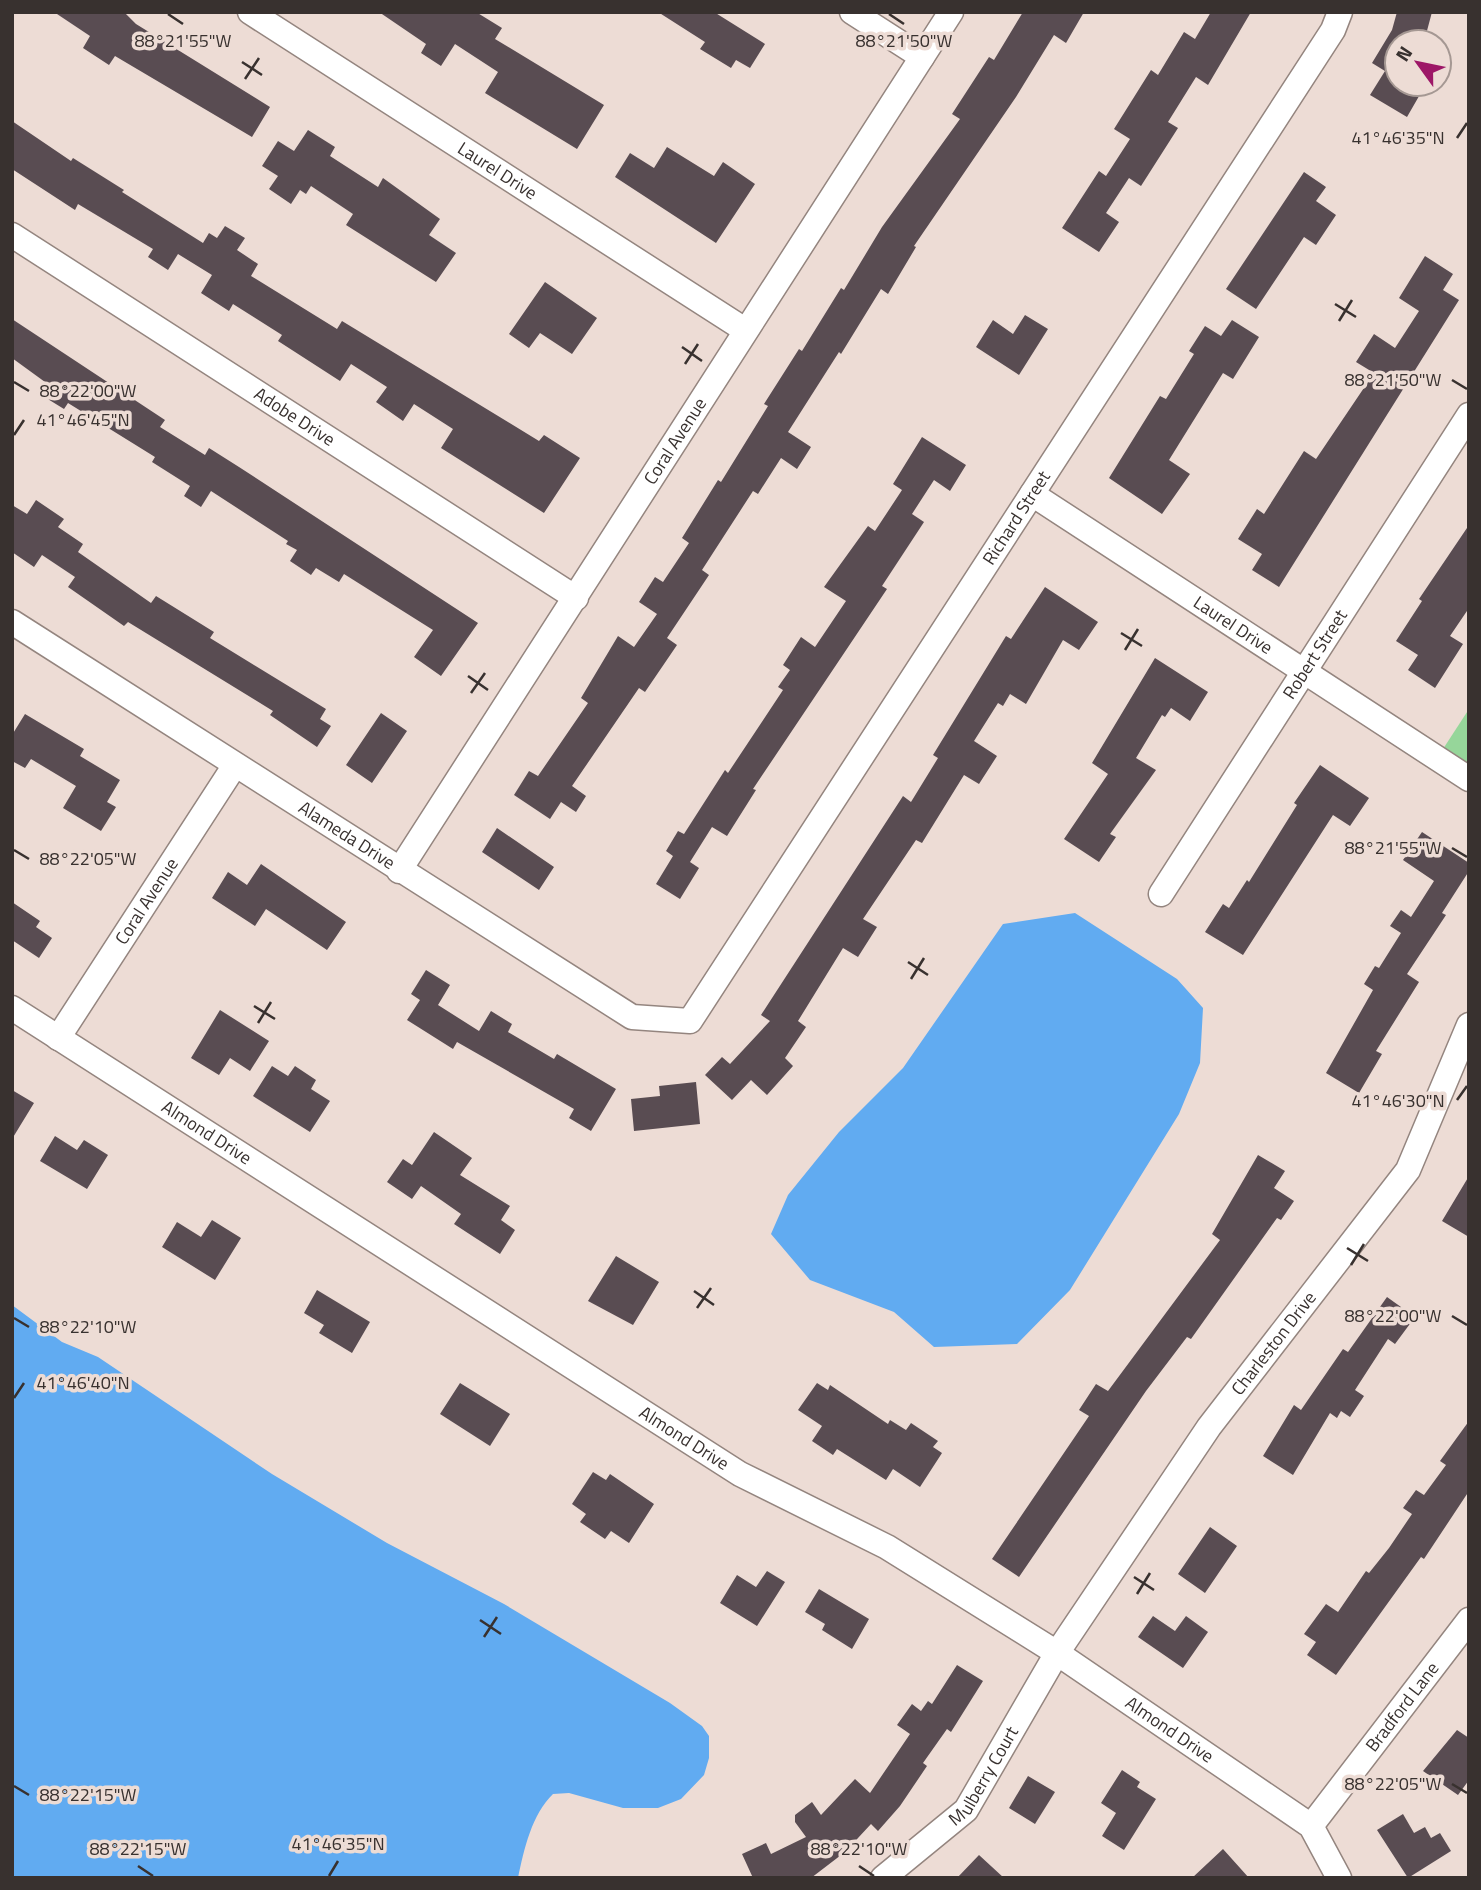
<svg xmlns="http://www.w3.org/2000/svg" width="1481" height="1890" font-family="'Titillium Web',sans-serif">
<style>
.green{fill:#96d69a}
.water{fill:#61abf1}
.building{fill:#594c52}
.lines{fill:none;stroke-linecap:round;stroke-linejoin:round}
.minor-casing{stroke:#94857f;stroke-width:27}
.minor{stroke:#fff;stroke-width:24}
.ticks{fill:none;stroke:#38312f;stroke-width:2.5}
.labels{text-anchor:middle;stroke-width:7;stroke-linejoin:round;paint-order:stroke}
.street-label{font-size:18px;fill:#38312f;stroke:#eddcd5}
.ticks-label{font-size:18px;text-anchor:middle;fill:#38312f;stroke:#eddcd5;stroke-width:7;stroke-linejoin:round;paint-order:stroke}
</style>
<rect width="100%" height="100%" fill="#eddcd5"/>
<path class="green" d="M1469,709v70l-26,-30z"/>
<path class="water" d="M1075,913l102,66 26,29 -3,55 -21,51 -109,176 -53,54 -83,3 -40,-35 -84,-32 -39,-46 17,-39 51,-63 64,-64 100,-144z
M12,1305l50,37 36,15 174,117 115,69 117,61 166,99 32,23 7,10v22l-5,17 -23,24 -23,9h-35l-54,-15 -16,1c-21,20 -29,55 -35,84h-506z"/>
<path class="building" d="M54,12h70l12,12 134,83 -18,30 -137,-81 -6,9 -26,-17 7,-12z
M379,12h97l26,16 -7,11 109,66 -27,44 -92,-56 13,-21 -43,-28 -14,22 -20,-13 5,-9z
M658,12h56l51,32 -15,24 -14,-8 -5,8 -31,-19 5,-7z
M1023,12h61l-18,31 -12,-8 -38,62 -102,149 2,1 -28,47 -7,-5 -40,65 -2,-2 -51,80 23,15 -14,22 -16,-11 -23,36 -5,-3 -51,79 7,5 -42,63 10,7 -32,47 -6,-4 -67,98 14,10 -10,16 -15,-10 -11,17 -36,-24 15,-24 9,5 50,-73 -7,-5 37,-62 16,11 23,-33 -18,-12 16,-25 8,5 26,-39 -7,-5 36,-58 3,2 47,-76 -4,-2 35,-55 3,2 39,-63 3,2 38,-63 78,-108 -8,-5 37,-57 5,3z
M1211,12h40l-43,73 -12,-8 -28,45 10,6 -37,58 -12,-8 -23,35 13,9 -20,30 -37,-24 37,-57 7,5 24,-37 -16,-10 37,-59 7,5 26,-43 11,7z
M1397,12h35l-8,30h-27v42h29l-19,33 -37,-22 15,-24 -13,-8 20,-33z
M12,121l59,40 2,-3 51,32 -2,2 81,51 6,-10 8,5 8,-12 20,12 -8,12 21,14 -7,12 86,53 5,-8 197,120 5,-6 36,23 -36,55 -103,-65 12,-19 -39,-25 -11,17 -27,-19 11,-15 -36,-23 -11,17 -62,-40 4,-6 -49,-31 -4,7 -28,-18 11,-18 -34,-21 -10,16 -20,-13 5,-8 -75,-45 -3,6 -63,-41z
M308,130l27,17 -5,9 48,31 5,-9 57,41 -11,16 27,18 -20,29 -90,-57 7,-11 -42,-28 -5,8 -6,-4 -9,14 -22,-15 9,-13 -16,-10 16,-25 16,10z
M667,147l47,29 9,-14 32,22 -39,59 -101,-66 15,-24 24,15z
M1304,172l22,15 -10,14 20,14 -20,30 -12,-8 -48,72 -30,-20z
M1425,256l28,18 -10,16 16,10 -180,287 -27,-17 10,-16 -24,-15 19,-30 7,5 40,-63 12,8 58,-86 -18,-11 18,-28 21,14 24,-37 -20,-13z
M545,282l52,36 -25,36 -32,-21 -11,15 -20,-14z
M1025,315l23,14 -29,46 -43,-28 17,-27 20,14z
M12,319l153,101 -5,7 45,28 4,-7 30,19 239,156 -37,53 -27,-19 19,-27 -89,-56 -5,8 -23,-14 -5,7 -21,-14 7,-11 -11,-6 2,-3 -77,-50 -10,16 -17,-11 6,-10 -38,-24 3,-5 -87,-54 -4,6 -26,-16 7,-11 -33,-24z
M1232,320l27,17 -26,42 -10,-6 -54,87 21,14 -28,40 -53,-36 51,-82 6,3 28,-45 -5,-3 16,-25 16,10z
M922,437l44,28 -16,26 -16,-11 -22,34 12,8 -42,64 5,3 -134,200 3,1 -29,46 -15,-9 -22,35 9,6 -19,31 -24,-15 17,-28 -7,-5 12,-20 6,3 41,-64 3,3 55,-83 -5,-3 12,-17 -7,-5 18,-28 14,10 31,-46 -22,-14 44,-61 7,5 27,-41 -9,-6z
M36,500l28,19 -6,8 25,17 -5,8 73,51 5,-7 58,36 -4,6 116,71 -6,10 11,7 -14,21 -47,-32 3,-4 -145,-89 -4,4 -56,-39 7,-10 -33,-22 -8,12 -22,-15v-47l15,9z
M1469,525v83l-19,28 13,8 -28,44 -27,-18 10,-15 -22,-14 26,-40 -3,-2z
M1045,587l53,35 -19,28 -16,-10 -37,64 -16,-10 -7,12 -5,-3 -24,38 23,15 -18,28 -15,-9 -42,68 -6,-3 -53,79 14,8 -19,30 -15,-9 -45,73 8,6 -21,31 8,8 -26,29 -16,-15 -19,20 -27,-25 17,-18 8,7 40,-43 -9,-6 142,-219 8,6 27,-44 -5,-3 73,-119 5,3z
M1155,658l53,34 -18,29 -19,-13 -6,9 -3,-2 -26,43 20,12 -46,64 6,3 -17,25 -35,-23 44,-65 -16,-11z
M381,713l26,18 -35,52 -26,-18z
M25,714l59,35 -4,7 40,24 -13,22 9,5 -15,24 -38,-23 13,-22 -45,-27 -6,9 -13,-7v-26z
M1320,765l49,33 -19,28 -17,-11 -90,140 -38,-23 18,-28 6,4 18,-28 2,2 48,-77 -3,-2z
M497,828l57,39 -15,23 -57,-38z
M1422,832l47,31v8l-27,42 4,2 -39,59 12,8 -43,69 6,3 -23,39 -33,-20 47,-83 -9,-6 11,-18 4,2 22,-35 -11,-7 11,-16 10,7 23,-36 -31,-21z
M261,864l85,58 -19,28 -61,-41 -11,17 -43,-28 16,-26 19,13z
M12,902l28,19 -4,6 16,11 -13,20 -27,-18z
M426,970l24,15 -12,20 41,26 12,-20 21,13 -4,8 46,27 3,-5 59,35 -25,42 -22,-13 5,-9 -117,-67 -4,7 -46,-29 13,-20 -9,-6z
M220,1010l49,31 -19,30 -20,-13 -11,17 -28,-17z
M272,1066l16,10 7,-10 21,14 -5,9 19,12 -20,31 -57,-36z
M696,1082l4,42 -66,7 -3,-32 29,-3 -1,-10z
M12,1090l22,13 -22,36z
M434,1132l38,26 -12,17 50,31 -9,14 14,10 -15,24 -46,-30 7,-10 -40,-28 -9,13 -25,-17 16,-23 9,6z
M55,1136l22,14 7,-10 24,15 -21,34 -47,-28z
M1258,1155l27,16 -11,17 20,13 -13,19 -4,-2 -86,121 -4,-2 -41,54 -127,186 -27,-18 97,-143 -10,-6 17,-26 12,7 112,-151 -8,-6z
M1469,1176v61l-27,-16z
M212,1220l29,18 -26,42 -53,-33 15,-25 24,15z
M616,1256l43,26 -26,43 -45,-24z
M317,1290l53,32 -18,31 -33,-20 5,-8 -20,-12z
M1387,1297l28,20 -20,27 -7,-5 -33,51 9,6 -14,21 -9,-6 -4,7 -7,-5 -37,62 -30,-19 31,-51 7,5 42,-61 5,3z
M460,1383l50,31 -20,32 -50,-32z
M817,1383l11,7 2,-5 58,39 2,-4 16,10 5,-7 27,18 -5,6 9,6 -22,34 -27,-18 -7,11 -49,-31 -4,6 -21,-14 10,-15 -24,-16z
M1469,1421v70l-45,68 -3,-2 -85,118 -29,-20 9,-13 -12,-8 22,-30 12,8 28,-41 3,2 20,-25 23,-34 -9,-6 13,-18 8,5 22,-30 -6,-4z
M593,1472l13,8 4,-6 44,30 -25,39 -18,-12 -6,8 -25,-17 6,-8 -14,-10z
M1210,1527l27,19 -32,47 -27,-19z
M767,1571l18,11 -28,44 -37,-23 17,-28 19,12z
M819,1589l50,30 -17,30 -30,-19 3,-6 -20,-12z
M1153,1616l22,15 11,-15 22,16 -25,36 -45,-31z
M957,1665l26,16 -32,51 -4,-3 -24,34 4,3 -27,40 -22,25 -7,-7 -26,28 -34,26h-58l-11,-24 24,-11 5,11 35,-17 -11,-15v-7l17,-13 9,13 34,-36 15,14 40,-59 -13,-9 15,-21 9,7 7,-10 4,3z
M1457,1730l12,8v42l-11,15 -35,-24z
M1122,1770l18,12 -3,5 19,12 -32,51 -22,-14 14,-23 -15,-10z
M1028,1776l27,16 -20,32 -26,-16z
M1403,1814l11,19 11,-6 6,11 9,-5 11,18 -43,27 -31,-48z
M1223,1849l26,29h-57z
M979,1855l25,23h-47z"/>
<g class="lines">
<defs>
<g id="minor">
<path id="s1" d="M250,12l495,318"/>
<path d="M852,12l70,45"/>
<path id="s2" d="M12,235l564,363"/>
<path id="s3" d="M1032,494l437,285"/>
<path id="s4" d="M12,622l620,395 58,4 643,-991 7,-18"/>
<path id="s5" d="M399,871l552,-859"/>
<path id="s6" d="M1161,894l308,-479"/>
<path id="s7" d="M12,1008l728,466 147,73 170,106 254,173 28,52"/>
<path id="s8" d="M58,1038l177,-273"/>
<path id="s9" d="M1311,1826l158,-206"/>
<path id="s10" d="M883,1878l83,-68 91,-157 152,-226 199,-257 61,-145"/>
</g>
</defs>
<use href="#minor" class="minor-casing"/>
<use href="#minor" class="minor"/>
</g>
<path class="ticks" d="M168,14l15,10M889,14l15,10M242,62l20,13M245,79l14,-21M1457,138l10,-15M1335,304l21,13M1339,321l13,-21M682,347l20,14M685,364l13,-20M1452,380l15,9M14,382l15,9M14,435l10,-15M1121,633l21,13M1125,650l13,-21M468,676l20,14M471,693l14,-20M1452,848l15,9M14,850l15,9M908,962l20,13M911,979l13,-21M254,1006l21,13M258,1023l13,-21M1457,1100l10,-14M1347,1248l21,13M1351,1265l13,-21M694,1291l20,14M697,1308l14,-20M1452,1316l15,9M14,1318l15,9M14,1398l10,-15M1134,1577l20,13M1137,1594l13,-21M480,1620l21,14M484,1637l13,-20M1452,1784l15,9M14,1786l15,9M138,1866l15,10M859,1866l15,10M329,1876l9,-15"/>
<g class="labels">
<g class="street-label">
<text dy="6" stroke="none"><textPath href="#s1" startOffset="294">Laurel Drive</textPath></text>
<text dy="6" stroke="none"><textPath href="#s2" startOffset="336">Adobe Drive</textPath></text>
<text dy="6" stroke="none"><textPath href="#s5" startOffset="511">Coral Avenue</textPath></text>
<text dy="6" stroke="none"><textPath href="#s4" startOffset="1393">Richard Street</textPath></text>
<text dy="6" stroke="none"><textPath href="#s3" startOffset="240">Laurel Drive</textPath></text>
<text dy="6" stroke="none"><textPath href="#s6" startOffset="285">Robert Street</textPath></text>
<text dy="6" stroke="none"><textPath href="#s4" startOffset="397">Alameda Drive</textPath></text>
<text dy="6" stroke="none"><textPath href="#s8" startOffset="163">Coral Avenue</textPath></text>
<text dy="6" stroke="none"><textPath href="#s7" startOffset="231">Almond Drive</textPath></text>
<text dy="6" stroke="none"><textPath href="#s10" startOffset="667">Charleston Drive</textPath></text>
<text dy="6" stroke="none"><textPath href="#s7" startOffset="798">Almond Drive</textPath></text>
<text dy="6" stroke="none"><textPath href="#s9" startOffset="150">Bradford Lane</textPath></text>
<text dy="6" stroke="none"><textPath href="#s7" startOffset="1365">Almond Drive</textPath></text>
<text dy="6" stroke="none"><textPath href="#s10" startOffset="145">Mulberry Court</textPath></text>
</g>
</g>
<g class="ticks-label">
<text x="183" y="47">88°21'55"W</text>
<text x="904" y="47">88°21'50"W</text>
<text x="1398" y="144">41°46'35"N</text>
<text x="1393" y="386">88°21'50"W</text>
<text x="88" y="397">88°22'00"W</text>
<text x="83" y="426">41°46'45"N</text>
<text x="1393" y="854">88°21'55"W</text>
<text x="88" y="865">88°22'05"W</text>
<text x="1398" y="1107">41°46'30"N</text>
<text x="1393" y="1322">88°22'00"W</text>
<text x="88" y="1333">88°22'10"W</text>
<text x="83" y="1389">41°46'40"N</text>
<text x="1393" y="1790">88°22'05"W</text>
<text x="88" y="1801">88°22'15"W</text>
<text x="338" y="1850">41°46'35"N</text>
<text x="138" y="1855">88°22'15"W</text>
<text x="859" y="1855">88°22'10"W</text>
</g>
<rect width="1481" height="1890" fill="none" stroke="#38312f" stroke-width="28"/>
<g transform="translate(1418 63) rotate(303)"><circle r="33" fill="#eddcd5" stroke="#a59893" stroke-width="2"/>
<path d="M0-5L12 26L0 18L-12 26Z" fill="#9d1767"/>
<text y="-10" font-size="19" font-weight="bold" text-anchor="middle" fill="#38312f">N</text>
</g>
</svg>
